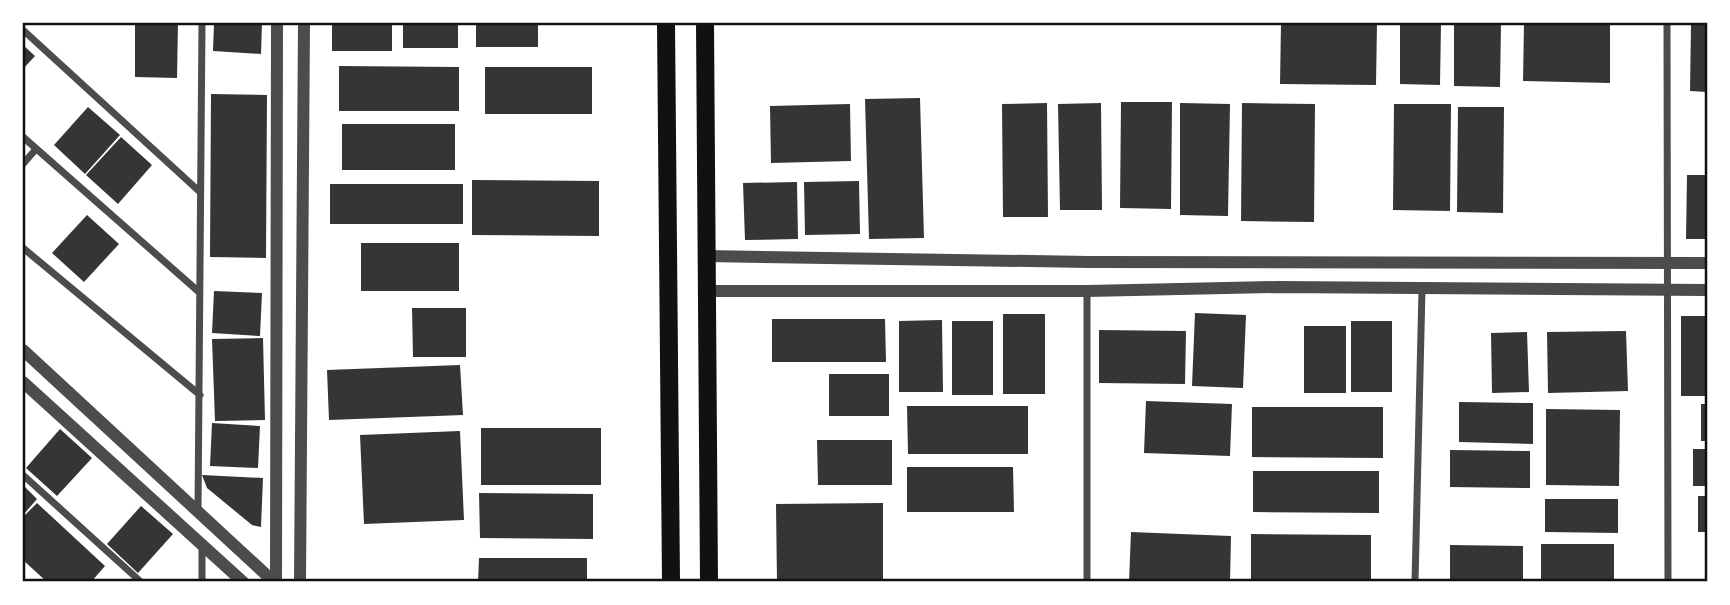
<svg xmlns="http://www.w3.org/2000/svg" width="1730" height="605" font-family="'Source Sans 3',sans-serif">
<style>
.building{fill:#353535}
.lines{fill:none;stroke-linecap:round;stroke-linejoin:round}
.minor{stroke:#4c4c4c;stroke-width:7}
.tertiary{stroke:#4c4c4c;stroke-width:12}
.primary{stroke:#111;stroke-width:18}
.neatline{fill:none;stroke:#111;stroke-width:2.5}
</style>
<rect width="100%" height="100%" fill="#fff"/>
<path class="building" d="M135,23h43l-1,55 -42,-1z
M214,23h48l-1,31 -48,-3z
M332,23h60v28h-60z
M403,23h55v25h-55z
M476,23h62v24h-62z
M1281,23h96l-1,62 -96,-1z
M1400,23h41l-1,62 -40,-1z
M1454,23h47l-1,64 -46,-1z
M1524,23h86v60l-87,-2z
M1691,25h16v67l-17,-1z
M23,45l12,11 -12,13z
M339,66l120,1v44h-120z
M485,67h107v47h-107z
M211,94l56,1 -1,163 -56,-1z
M920,98l4,140 -55,1 -4,-140z
M1121,102h51l-1,107 -51,-1z
M1047,103l1,114h-45l-1,-113z
M1101,103l1,107h-42l-2,-106z
M1180,103l50,1 -2,112 -48,-1z
M1242,103l73,1 -1,118 -73,-1z
M850,104l1,57 -80,2 -1,-57z
M1394,104h57l-1,107 -57,-1z
M88,107l32,28 -35,39 -31,-29z
M1458,107h46l-1,106 -46,-1z
M342,124h113v46h-113z
M121,137l31,28 -34,39 -32,-29z
M1687,175h20v64h-21z
M472,180l127,1v55l-127,-1z
M859,181l1,53 -55,1 -1,-53z
M797,182l1,57 -53,1 -2,-57z
M330,184h133v40h-133z
M87,215l32,29 -35,38 -32,-29z
M361,243h98v48h-98z
M214,291l48,2 -2,43 -48,-3z
M412,308h54v49h-53z
M1195,313l51,2 -3,73 -51,-2z
M1003,314h42v80h-42z
M1681,316h26v80h-26z
M772,319h113l1,43h-114z
M942,320l1,72h-44v-71z
M952,321h41v74h-41z
M1351,321h41v71h-41z
M1304,326h42v67h-42z
M1099,330l87,1 -1,53 -86,-1z
M1626,331l2,60 -80,2 -1,-61z
M1527,332l2,60 -37,1 -1,-60z
M263,338l2,82 -50,1 -3,-82z
M460,365l3,50 -134,5 -2,-50z
M829,374h60v42h-60z
M1146,401l86,3 -2,52 -86,-3z
M1459,402l74,1v41l-74,-2z
M1701,404h6v37h-6z
M907,406h121v48h-120z
M1252,407h131v51l-131,-1z
M1546,409l74,1 -1,76 -73,-1z
M212,423l48,3 -2,42 -48,-2z
M481,428h120v57h-120z
M60,429l32,29 -35,38 -31,-28z
M460,431l4,89 -100,4 -4,-89z
M817,440h75v45h-74z
M1693,449h14v37h-14z
M1450,450l80,1v37l-80,-1z
M907,467h106l1,45h-107z
M1253,471h126v42l-126,-1z
M202,475l61,3 -2,49 -9,-2 -45,-37z
M23,485l14,14 -14,16z
M479,493l114,1v45l-113,-1z
M1698,496h9v36h-9z
M1545,499h73v34l-73,-1z
M37,503l68,63 -14,16h-44l-24,-22v-43z
M883,503v79h-106l-1,-78z
M141,506l32,28 -35,39 -31,-29z
M1131,532l100,4 -1,46h-101z
M1251,534l120,1v47h-120z
M1541,544h73v37l-73,-1z
M1450,545l73,1v36h-73z
M479,558h108v24h-109z"/>
<g class="lines">
<path class="minor" d="M1667,23l1,559
M23,30l177,162
M23,137l176,155
M23,164l13,-15
M23,248l177,147
M1087,291v291
M23,475l118,107
M198,511l4,-488
M202,582v-37
M1415,582l7,-292"/>
<path class="tertiary" d="M705,256l384,6 618,1
M705,291h382l190,-4 430,3
M23,350l251,232
M23,382l220,200
M276,582l1,-559
M300,582l4,-559"/>
<path class="primary" d="M666,23l5,559
M705,23l4,559"/>
</g>
<rect width="1730" height="605" fill="none" stroke="#ffffff" stroke-width="49"/>
<rect x="24" y="24" width="1682" height="556" class="neatline"/>
</svg>
